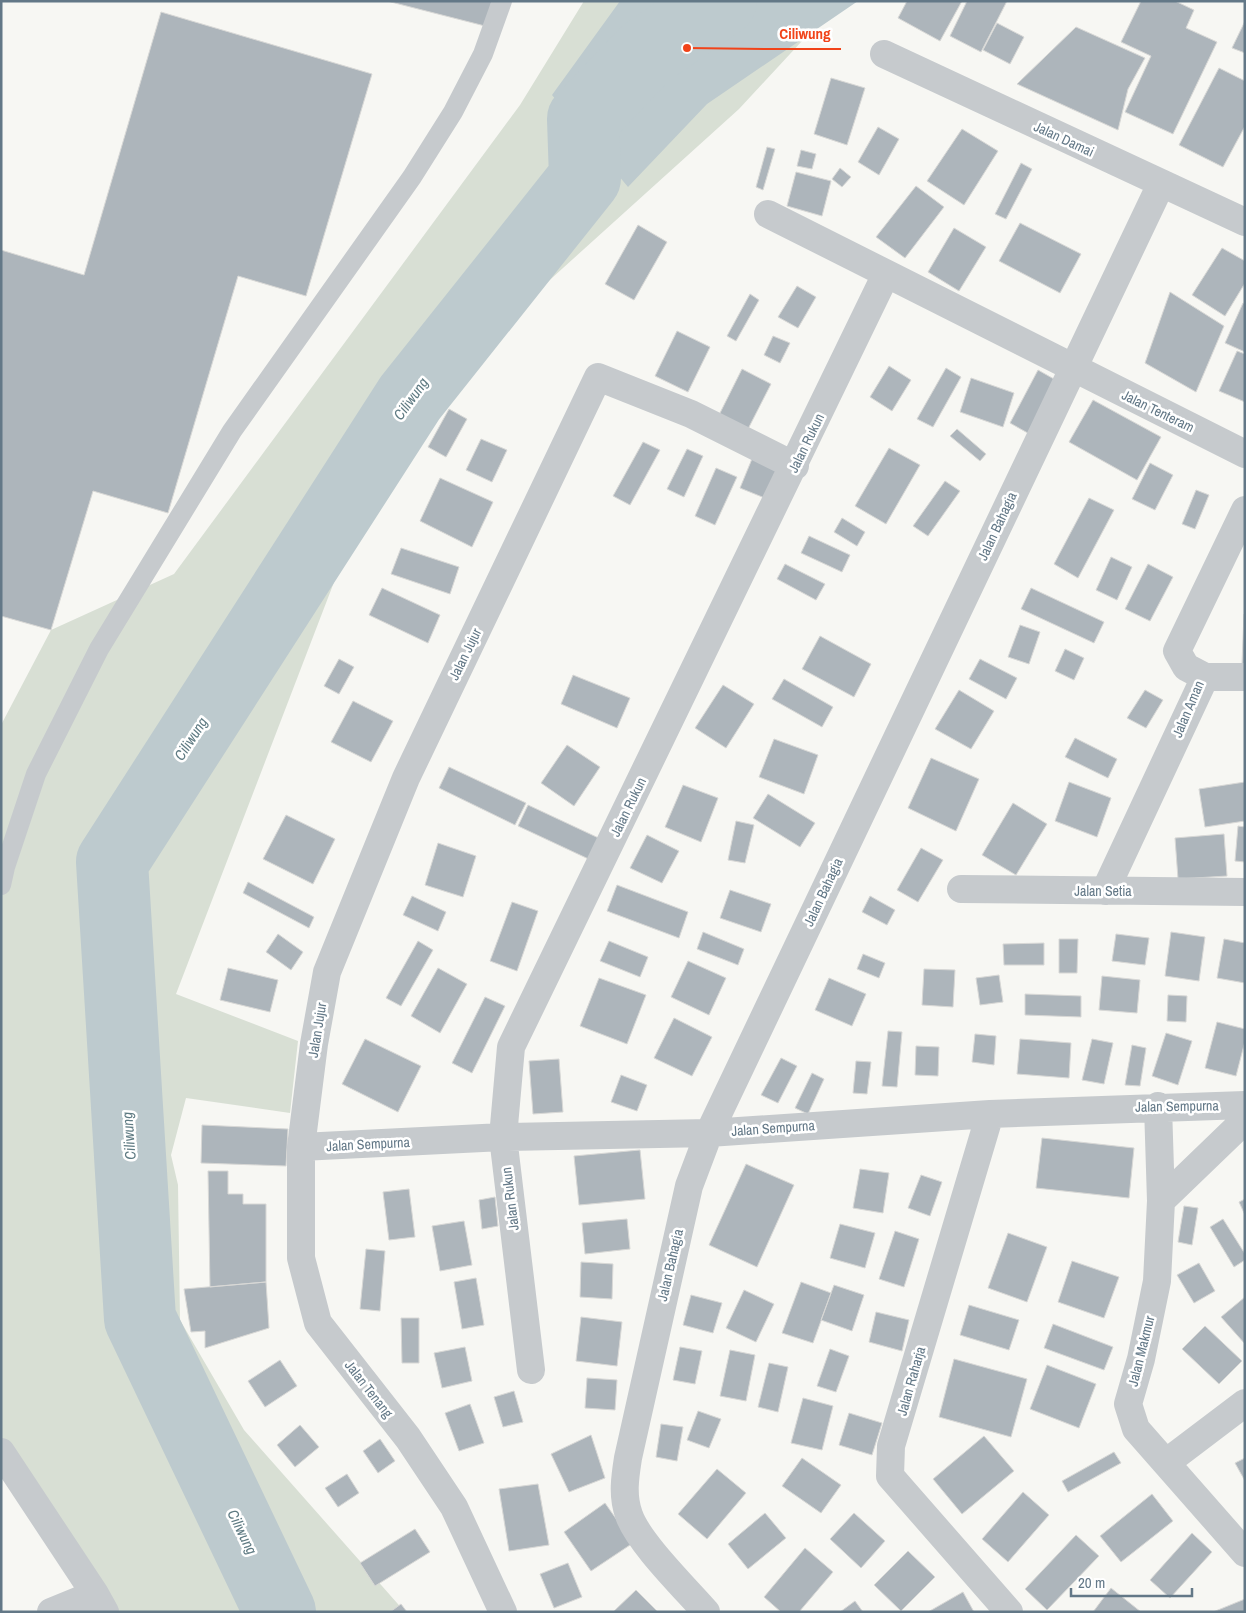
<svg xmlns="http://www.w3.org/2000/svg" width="1246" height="1613" font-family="'Archivo Narrow',sans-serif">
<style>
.green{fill:#d8dfd4}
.water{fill:#bdcace}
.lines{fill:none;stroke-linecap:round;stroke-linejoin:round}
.river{stroke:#bdcace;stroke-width:72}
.building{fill:#adb5bb;stroke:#d8d8d6}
.lane{stroke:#c6cacd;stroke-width:20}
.street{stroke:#c6cacd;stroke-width:28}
.labels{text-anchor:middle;stroke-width:5;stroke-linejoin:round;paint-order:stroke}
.street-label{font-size:14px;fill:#637887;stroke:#fff}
.water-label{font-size:15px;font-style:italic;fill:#5f7b83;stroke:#fff}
.leader{fill:none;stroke:#f14319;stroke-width:2}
.callout-dot{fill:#f14319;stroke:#fff;stroke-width:2}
.callout-label{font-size:15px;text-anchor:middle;font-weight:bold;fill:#f14319;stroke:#fff;stroke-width:5;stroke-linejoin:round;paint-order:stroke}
</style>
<rect width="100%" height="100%" fill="#f7f7f3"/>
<path class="green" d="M584,1h255l-100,108 -342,309 -221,576 122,47 -8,72 -104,-15 -15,57 7,30 2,135 64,110 161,182h-298l-106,-156v-731l50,-95 123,-56 346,-469z"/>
<path class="water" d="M620,1h238l-151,103 -79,83 -76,-92z"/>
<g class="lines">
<path class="river" d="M280,1612l-140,-293 -28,-457 298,-464 175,-220 -2,-59 63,-66 75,-52"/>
</g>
<path class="building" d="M387,1h105l-7,25z
M907,1h55l-22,40 -42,-23z
M967,1h40l-26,51 -31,-16z
M1141,1h34l19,9 -8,18 31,14 -44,92 -48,-22 26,-56 -30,-14z
M161,12l211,62 -66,222 -68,-20 -70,237 -75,-22 -42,139 -50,-14v-366l83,25z
M1245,21v32l-13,-5z
M997,23l27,14 -14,27 -27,-14z
M1076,27l69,31 -17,31 -10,41 -101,-46z
M1219,68l26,13v45l-22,41 -44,-22z
M831,78l34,10 -18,57 -33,-11z
M878,127l21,12 -20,36 -21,-13z
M962,129l36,22 -34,54 -37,-24z
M767,147l8,2 -12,41 -7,-3z
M801,150l15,4 -4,15 -15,-3z
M1021,163l11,6 -26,50 -11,-5z
M840,168l11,9 -9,10 -10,-8z
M796,172l35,9 -9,35 -35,-10z
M916,186l28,21 -39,51 -29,-21z
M1020,223l61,31 -21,39 -61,-32z
M638,225l29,17 -33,58 -29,-16z
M954,228l32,19 -27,44 -31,-19z
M1222,248l23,13v22l-20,33 -33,-21z
M797,286l19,11 -18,31 -20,-11z
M1170,292l54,34 -28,66 -51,-29z
M750,294l9,6 -23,41 -9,-5z
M1243,303l2,1v48l-20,-9z
M677,331l33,16 -22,45 -33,-16z
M773,336l17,7 -10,20 -16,-8z
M1237,351l8,3v48l-26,-11z
M889,366l22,14 -19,31 -22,-14z
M946,368l15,9 -28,50 -16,-8z
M742,369l29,15 -23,45 -29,-14z
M1038,370l23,13 -28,53 -23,-13z
M971,378l43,15 -11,34 -43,-15z
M1093,400l68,37 -24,43 -68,-38z
M449,409l18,10 -21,38 -18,-10z
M957,429l29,25 -6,7 -30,-25z
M481,439l26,11 -15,32 -26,-12z
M643,442l17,8 -30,55 -17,-9z
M889,448l31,17 -34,59 -31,-18z
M687,449l16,7 -19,41 -17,-8z
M754,454l36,16 -13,33 -37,-15z
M1150,463l23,12 -18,35 -23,-11z
M716,468l21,9 -22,48 -20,-9z
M440,478l53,24 -21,45 -52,-26z
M945,481l15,10 -32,45 -15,-10z
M1196,490l13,5 -14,34 -13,-5z
M1089,498l25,12 -36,68 -24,-14z
M842,518l23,14 -8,14 -23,-14z
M809,536l41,19 -8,17 -41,-19z
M401,548l58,19 -9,27 -59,-20z
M1111,557l21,10 -15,33 -21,-10z
M785,564l40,20 -9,16 -39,-21z
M1148,564l25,13 -23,44 -25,-12z
M382,588l58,27 -12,28 -59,-28z
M1031,588l73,34 -10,21 -73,-34z
M1244,614h1v50h-3z
M1020,625l20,7 -11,32 -21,-7z
M820,636l51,28 -17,33 -52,-28z
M1065,649l19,9 -10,22 -19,-9z
M339,659l15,8 -15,27 -15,-8z
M980,659l37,19 -11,21 -37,-20z
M573,675l57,23 -13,30 -56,-24z
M784,679l49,28 -11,20 -50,-28z
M723,685l31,19 -28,44 -31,-20z
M959,690l35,21 -23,38 -36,-20z
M1145,690l18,10 -17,28 -19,-10z
M353,701l40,20 -22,41 -40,-20z
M1075,738l42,21 -9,19 -43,-21z
M774,739l44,16 -14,39 -45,-17z
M567,745l33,22 -26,39 -33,-23z
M931,758l48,21 -23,52 -48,-23z
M449,767l77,36 -11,22 -76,-37z
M1069,782l42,16 -14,39 -42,-16z
M1245,782v39l-40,6 -6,-38z
M683,785l35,13 -17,44 -36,-15z
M768,794l47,29 -15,24 -47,-29z
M1013,803l34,21 -31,51 -34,-20z
M528,805l77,36 -10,21 -77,-36z
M286,815l49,24 -22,45 -50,-25z
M736,821l18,4 -9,38 -17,-3z
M1238,826l7,1v35l-10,-1z
M1224,834l3,42 -49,3 -3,-41z
M647,835l32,16 -17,32 -32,-15z
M438,843l38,13 -13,41 -38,-12z
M921,848l22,12 -25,42 -21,-12z
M248,882l66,35 -5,11 -66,-35z
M617,885l71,27 -9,26 -72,-27z
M730,890l41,14 -10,28 -41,-14z
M412,896l34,16 -8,19 -35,-16z
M870,896l25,14 -8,15 -25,-13z
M512,902l26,9 -21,60 -27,-10z
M703,932l41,17 -6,16 -41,-16z
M1171,932l34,5 -6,44 -34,-5z
M278,934l25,18 -12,18 -25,-18z
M1116,934l33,4 -4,27 -33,-4z
M1059,939h19l-1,34h-18z
M1224,939l21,4v40l-28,-5z
M418,941l15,9 -32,56 -15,-8z
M609,941l39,16 -8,20 -40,-16z
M1044,943v22h-40l-1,-21z
M863,954l22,9 -6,15 -22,-9z
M688,961l38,17 -17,37 -38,-18z
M228,968l50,12 -8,32 -50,-12z
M438,968l29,16 -27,49 -29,-17z
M924,969l31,1 -2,37 -31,-2z
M999,975l4,27 -23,3 -4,-27z
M1102,976l38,4 -3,33 -38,-3z
M599,978l47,17 -19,49 -47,-18z
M829,978l37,16 -14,32 -37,-16z
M1025,994l56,2v21l-56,-2z
M1168,995l19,1 -1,26 -19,-1z
M485,997l20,9 -33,67 -20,-10z
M674,1018l38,19 -20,39 -38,-18z
M1217,1022l28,7v12l-9,35 -31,-8z
M888,1031l14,1 -5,55 -15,-1z
M1166,1033l26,8 -14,44 -26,-9z
M975,1034l21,2 -2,29 -22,-3z
M365,1039l56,27 -23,46 -56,-28z
M1020,1039l51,4 -2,35 -52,-4z
M1092,1039l21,4 -9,41 -22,-4z
M1132,1045l14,3 -6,38 -15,-1z
M916,1046l23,1 -1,29 -23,-1z
M781,1058l16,8 -19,37 -17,-8z
M559,1059l4,53 -30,2 -4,-53z
M856,1061l15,1 -4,32 -14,-1z
M812,1073l12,6 -16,35 -13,-6z
M621,1075l26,10 -10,26 -26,-9z
M202,1125l86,4 -2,37 -85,-3z
M1042,1138l92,10 -5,50 -93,-10z
M640,1150l5,49 -66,6 -5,-49z
M746,1164l48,21 -37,82 -48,-22z
M860,1169l29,4 -6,40 -30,-5z
M208,1171h20v23h15v10h23v78l-56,5z
M921,1175l21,7 -12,34 -22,-8z
M409,1189l6,48 -26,3 -6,-48z
M495,1197l3,29 -16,3 -3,-29z
M1245,1199v16l-6,-13z
M1184,1206l14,2 -6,37 -14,-3z
M627,1219l3,30 -45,5 -3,-31z
M1223,1219l22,35v6l-11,7 -24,-40z
M464,1221l8,44 -32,6 -8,-45z
M840,1224l35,9 -10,35 -35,-10z
M895,1231l24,8 -15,48 -25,-8z
M1008,1233l39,14 -20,55 -39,-14z
M366,1249l19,2 -5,60 -20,-2z
M1072,1261l47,16 -15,41 -46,-16z
M581,1262l32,2 -1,35 -32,-2z
M1199,1263l16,28 -21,12 -17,-28z
M476,1278l8,47 -22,4 -8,-47z
M266,1282l3,46 -64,20v-17l-14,1 -7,-43z
M801,1282l30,11 -18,50 -31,-10z
M834,1285l30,10 -12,36 -31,-11z
M744,1290l30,14 -18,38 -30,-14z
M691,1295l31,8 -9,30 -30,-8z
M1245,1297v47l-24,-27z
M969,1305l50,15 -10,30 -49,-15z
M876,1312l33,8 -7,31 -33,-9z
M581,1317l41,5 -5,44 -41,-5z
M401,1318h18v45h-17z
M1053,1324l60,23 -9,23 -60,-22z
M1205,1326l37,35 -23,23 -37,-35z
M465,1347l7,34 -30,7 -8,-35z
M680,1347l22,4 -7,33 -22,-4z
M830,1349l19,7 -13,36 -19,-6z
M730,1350l25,5 -9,46 -26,-5z
M954,1359l73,20 -16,58 -72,-20z
M280,1360l17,26 -32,21 -17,-26z
M769,1363l19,4 -10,45 -20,-5z
M1047,1365l49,19 -17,44 -49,-19z
M587,1378l30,2 -2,30 -30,-2z
M514,1391l9,31 -20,5 -9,-30z
M803,1398l30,8 -11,44 -31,-7z
M470,1404l14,39 -25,8 -14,-38z
M698,1411l23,8 -12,29 -22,-8z
M849,1413l33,10 -10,32 -33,-10z
M661,1424l22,3 -6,34 -21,-4z
M300,1425l19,22 -24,20 -18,-22z
M591,1435l14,43 -36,14 -18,-38z
M984,1436l30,35 -52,43 -29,-35z
M380,1439l15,22 -17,12 -15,-22z
M1114,1452l7,11 -53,29 -6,-11z
M802,1458l39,27 -20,28 -39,-27z
M1245,1458v23l-10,-18z
M717,1469l29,24 -39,46 -29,-25z
M347,1474l12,19 -21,14 -13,-19z
M538,1484l11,61 -40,6 -10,-62z
M1023,1492l26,23 -41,47 -26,-23z
M1152,1494l21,27 -52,41 -21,-26z
M605,1503l28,40 -42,28 -27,-39z
M765,1513l21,25 -38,31 -20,-25z
M854,1513l31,28 -24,27 -31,-29z
M415,1529l15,23 -55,34 -15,-23z
M1192,1533l20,19 -42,46 -20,-18z
M1076,1535l23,21 -52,54 -22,-21z
M805,1548l28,24 -34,40h-18l-17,-15z
M908,1551l27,26 -34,34 -27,-26z
M568,1563l14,34 -28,11 -14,-34z
M1111,1588l30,24h-48z
M636,1590l22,22h-45z
M963,1592l11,20h-46z
M1245,1599v13h-32z
M855,1601l8,11h-23z
M401,1604l6,8h-17z"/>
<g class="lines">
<path class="lane" d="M1,885l4,-18 31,-93 63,-125 133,-218 180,-254 41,-65 30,-58 19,-53"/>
<path class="street" d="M884,54l361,168
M768,214l477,240
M1205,677h40
M961,889l284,3
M1105,891l100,-214 -19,-10 -9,-16 68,-141
M1158,1106l3,95 -4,80 -16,78 -13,45 8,25 109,124
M990,1114l-99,332 -1,30 119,136
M301,1147l202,-10 206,-4 281,-19 255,-9
M1161,1201l84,-81
M531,1370l-28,-233 8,-90 375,-773
M1,1452l94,142 10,18
M1167,1462l78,-59
M51,1612l44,-18
M503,1612l-49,-105 -46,-69 -90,-115 -17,-65v-111l13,-103 13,-72 79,-194 192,-401 93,37 104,52
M706,1612c-20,-23 -68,-70 -77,-97 -7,-19 -4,-38 -1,-57l61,-272 20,-53 452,-949"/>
</g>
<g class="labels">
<g class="street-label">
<text transform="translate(1064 139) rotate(25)" y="5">Jalan Damai</text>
<text transform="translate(1158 411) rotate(26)" y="5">Jalan Tenteram</text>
<text transform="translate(806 443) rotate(-64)" y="5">Jalan Rukun</text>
<text transform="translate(997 526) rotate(-65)" y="5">Jalan Bahagia</text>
<text transform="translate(465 654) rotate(-64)" y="5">Jalan Jujur</text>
<text transform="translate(1188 709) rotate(-67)" y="5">Jalan Aman</text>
<text transform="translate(628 807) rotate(-64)" y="5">Jalan Rukun</text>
<text x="1103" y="896">Jalan Setia</text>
<text transform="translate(823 892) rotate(-65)" y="5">Jalan Bahagia</text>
<text transform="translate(317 1030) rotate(-81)" y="5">Jalan Jujur</text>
<text transform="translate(1177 1106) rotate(-1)" y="5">Jalan Sempurna</text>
<text transform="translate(773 1128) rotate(-4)" y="5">Jalan Sempurna</text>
<text transform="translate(368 1144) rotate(-3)" y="5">Jalan Sempurna</text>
<text transform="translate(510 1199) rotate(-97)" y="5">Jalan Rukun</text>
<text transform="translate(670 1265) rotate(-77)" y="5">Jalan Bahagia</text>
<text transform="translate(1141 1351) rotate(-76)" y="5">Jalan Makmur</text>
<text transform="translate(911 1381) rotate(-74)" y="5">Jalan Raharja</text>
<text transform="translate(369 1389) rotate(52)" y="5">Jalan Tenang</text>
</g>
<g class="water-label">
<text transform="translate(411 399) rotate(-54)" y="5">Ciliwung</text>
<text transform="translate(191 739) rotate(-57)" y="5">Ciliwung</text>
<text transform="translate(129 1136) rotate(-94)" y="5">Ciliwung</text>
<text transform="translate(242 1532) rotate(64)" y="5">Ciliwung</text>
</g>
</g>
<path class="leader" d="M687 48L770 49H841"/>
<circle class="callout-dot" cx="687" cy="48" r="5"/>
<g class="callout-label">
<text x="805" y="39">Ciliwung</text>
</g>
<rect width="1246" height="1613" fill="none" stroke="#637887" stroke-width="5"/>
<path d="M1071 1588v8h121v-8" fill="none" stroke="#637887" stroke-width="2.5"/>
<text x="1078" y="1588" font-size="15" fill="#637887" stroke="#ffffff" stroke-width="4" paint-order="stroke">20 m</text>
</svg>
